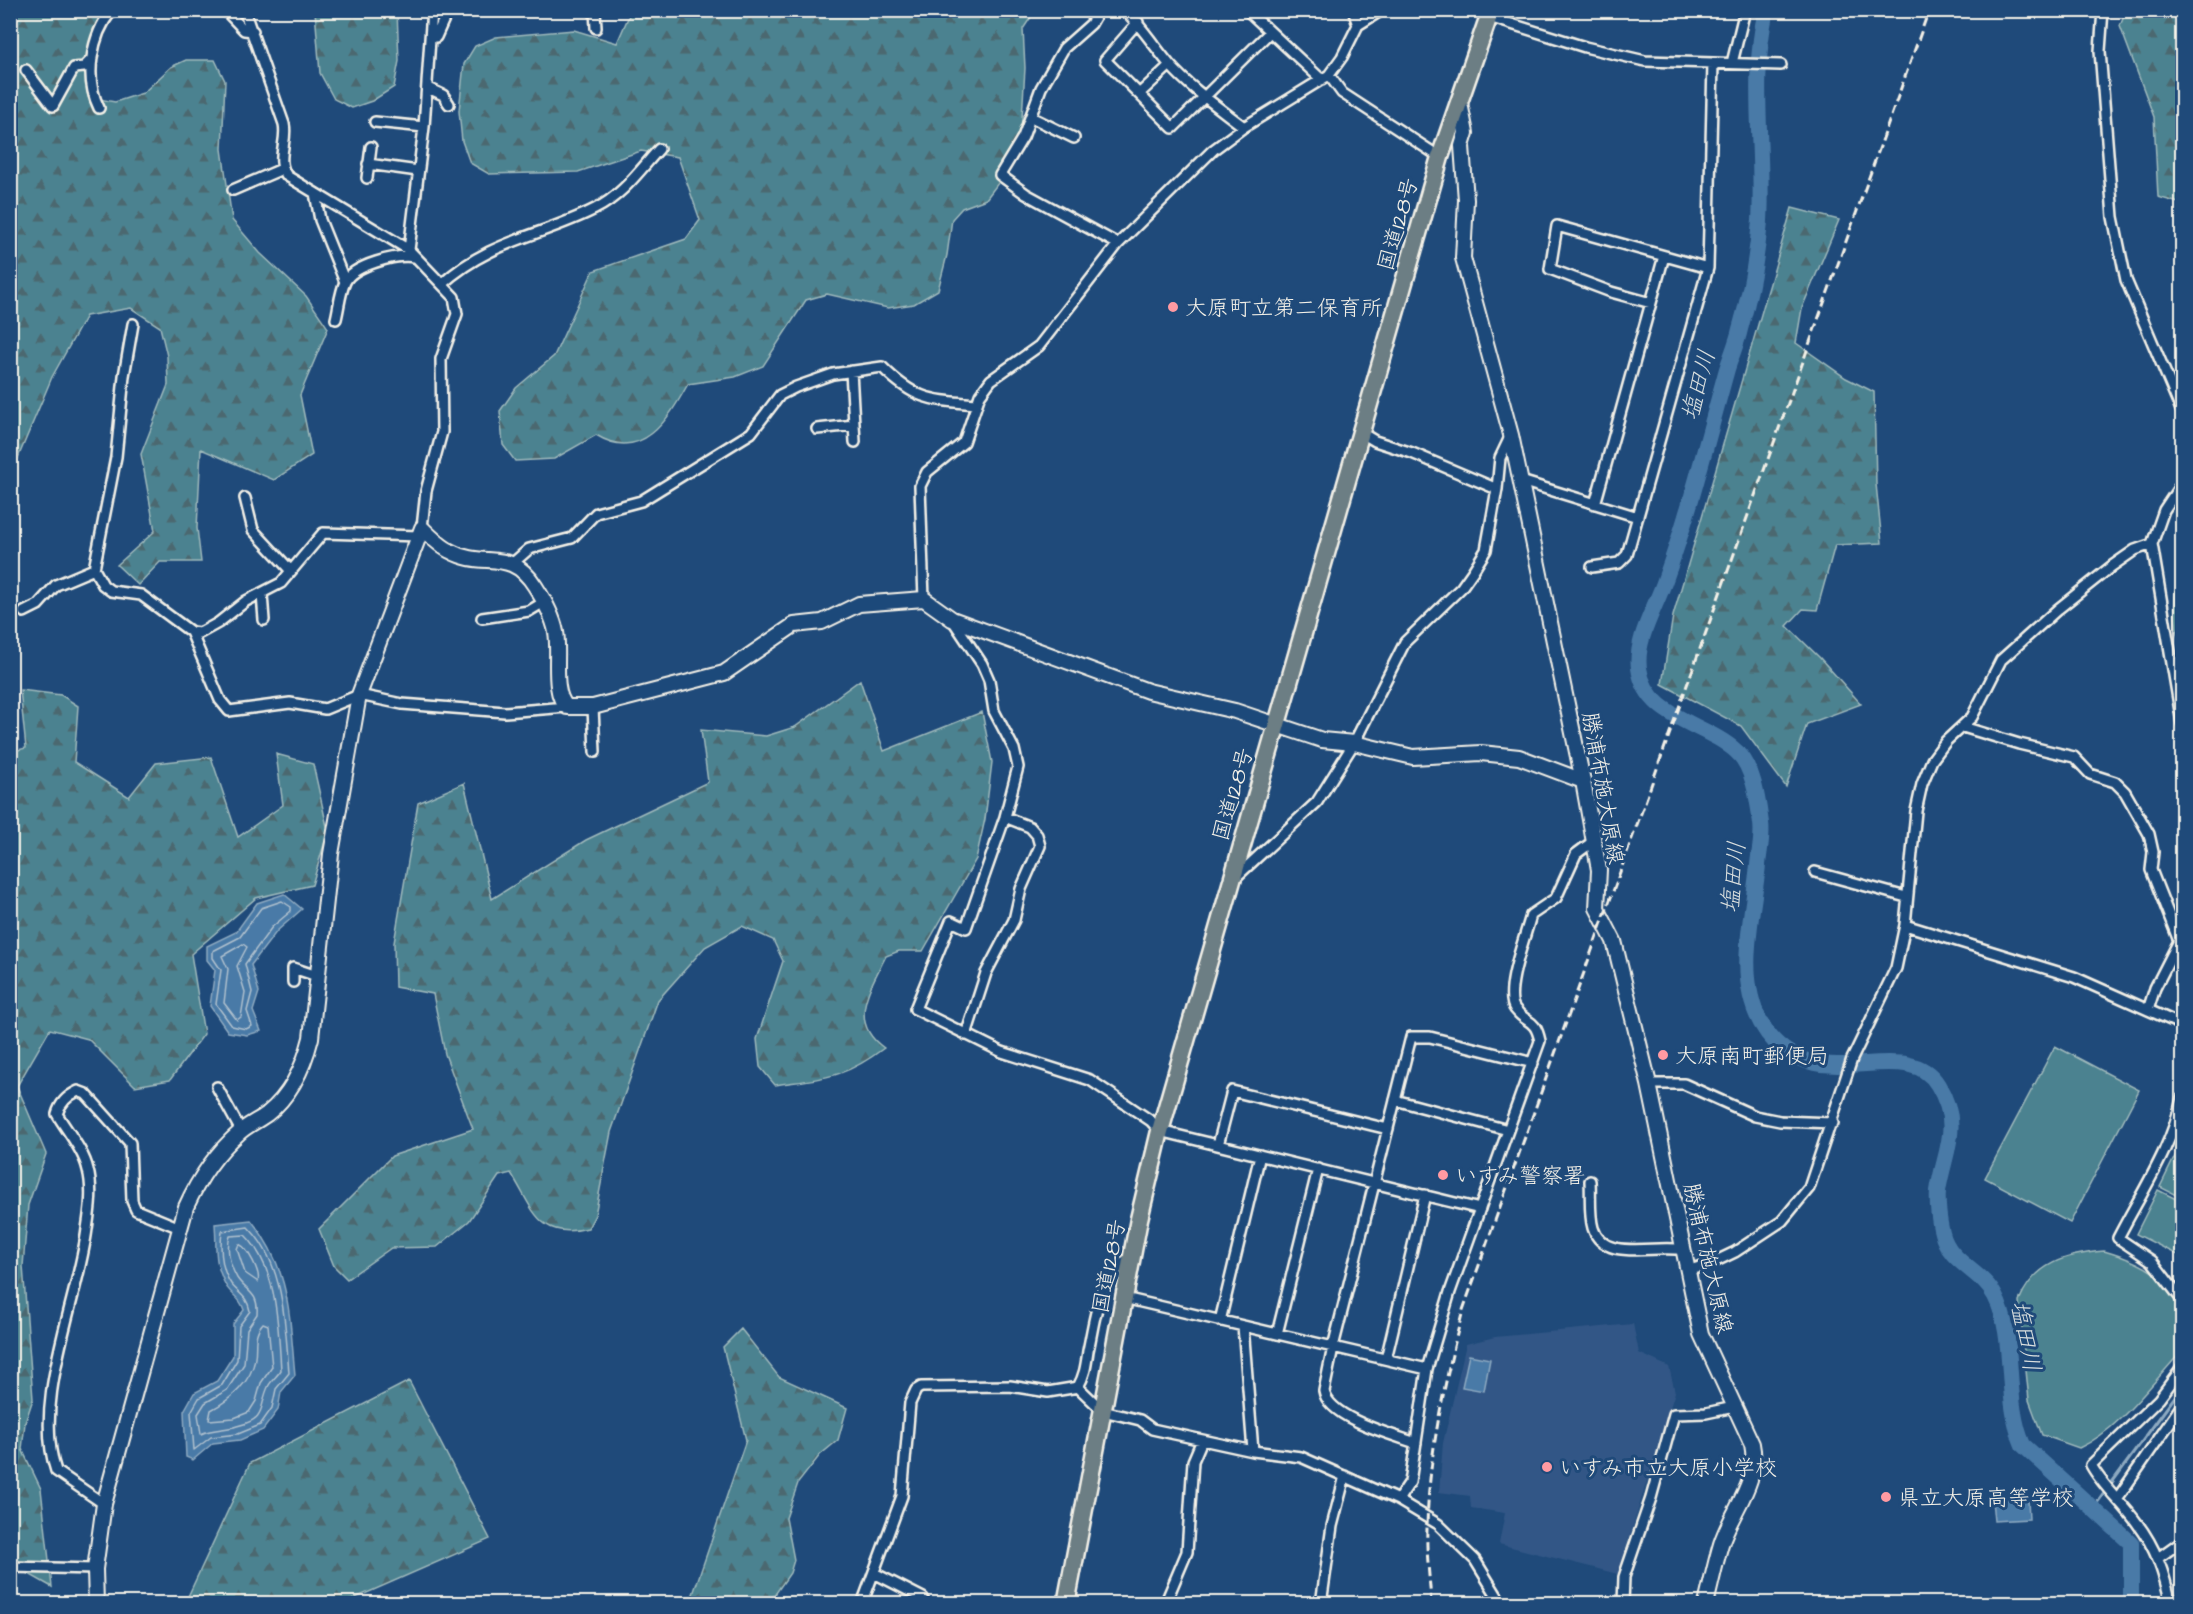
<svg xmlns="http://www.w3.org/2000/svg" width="2193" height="1614" font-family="'Architects Daughter','Klee One',sans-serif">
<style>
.built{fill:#325786}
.forest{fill:url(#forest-firs);stroke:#a0babc;stroke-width:1.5}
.pitch{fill:#4c8290;stroke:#a0babc;stroke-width:1.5}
.water{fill:#4a7aa7;stroke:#8eaac1;stroke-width:1.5}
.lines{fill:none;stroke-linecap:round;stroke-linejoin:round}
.shore{stroke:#b0c1ce;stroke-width:1.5}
.stream{stroke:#8eaac1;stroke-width:3}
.river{stroke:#4a7aa7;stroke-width:16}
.street-casing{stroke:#f4f1e8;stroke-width:14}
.secondary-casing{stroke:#f4f1e8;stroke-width:18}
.highway-casing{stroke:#f4f1e8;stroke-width:21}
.street{stroke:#1f4a7a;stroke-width:9}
.secondary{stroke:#1f4a7a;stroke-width:14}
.highway{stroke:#6c7e84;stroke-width:16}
.rail{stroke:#f4f1e8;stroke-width:3;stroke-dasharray:9 4.5;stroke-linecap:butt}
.poi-dot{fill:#ff9aa2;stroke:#1f4a7a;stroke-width:2}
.labels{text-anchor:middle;stroke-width:6;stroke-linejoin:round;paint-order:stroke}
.street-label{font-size:22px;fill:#f4f1e8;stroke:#1f4a7a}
.poi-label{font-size:22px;fill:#f4f1e8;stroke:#1f4a7a;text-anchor:start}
.water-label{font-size:24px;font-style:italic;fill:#dadfde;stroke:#1f4a7a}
</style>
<defs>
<pattern id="forest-firs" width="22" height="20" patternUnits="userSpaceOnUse" patternTransform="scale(1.5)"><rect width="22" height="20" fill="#4c8290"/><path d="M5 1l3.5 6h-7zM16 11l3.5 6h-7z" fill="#4b686f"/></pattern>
</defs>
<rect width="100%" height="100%" fill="#1f4a7a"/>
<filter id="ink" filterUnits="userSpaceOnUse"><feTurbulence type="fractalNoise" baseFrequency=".0167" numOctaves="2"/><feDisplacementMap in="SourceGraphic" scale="12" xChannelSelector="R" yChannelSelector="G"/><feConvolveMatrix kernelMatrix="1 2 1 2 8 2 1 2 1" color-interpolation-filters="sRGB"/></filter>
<g filter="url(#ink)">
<path class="built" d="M1633,1324l6,29 30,14 6,25 -57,182 -119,-30 6,-31 -34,-5 -1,-12 -31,-4 4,-49 23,-99 29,-7z"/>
<path class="forest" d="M11,11h95l2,4 -20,82 27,5 28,-9 28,-26 15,-7h29l10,21 -3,68 10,71 28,33 46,43 22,32 -28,67 12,60 -38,25 -73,-31 -4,79 4,34h-41l-22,23 -21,-20 38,-34 -14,-77 27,-69 -1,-29 -7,-29 -29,-19 -45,8 -34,61 -35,83 -6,8z
M315,11h82l2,50 -5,26 -22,14 -20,7 -18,-9 -14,-26z
M631,11h404l-12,18 2,39 -4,67 -7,27 -28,37 -24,9 -10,11 -5,36 -9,35 -24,14 -26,4 -61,-14 -21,6 -43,66 -28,11 -47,7c-20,36 -46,79 -92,51l-42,24 -39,2 -12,-16 -3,-34 16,-23 38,-32 39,-85 93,-32 14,-19 -22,-63 -37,-6 -63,21 -89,2 -19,-11 -8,-22 -3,-30 5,-47 11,-18 21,-9 78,-7 43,13z
M2126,11h56v193l-24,-7 -4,-80 -34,-91z
M1792,208l47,12 -37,88 -6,35 50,35 28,14 2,92 6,59 -47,2 -18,65 -14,-1 -16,17 33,32 41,46 -54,20 -21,63 -45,-61 -79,-42 11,-68z
M2182,568v93c-6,-31 -13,-64 0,-93z
M860,680l24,71 98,-39 10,50 -7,57 -9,40 -53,92h-24l-13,5c-16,32 -39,66 -2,92 -40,31 -61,30 -109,37l-15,-18 -3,-28 26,-78 -10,-21 -31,-14 -37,21 -47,53 -47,132 -16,83 -7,13c-50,13 -55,-20 -77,-55l-12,3 -30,45 -32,26 -46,1 -44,31 -13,-13 -15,-37 73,-73 81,-27 -28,-75 -12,-60 -38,-7 -1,-44 24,-140 46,-20 28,116 94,-59 122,-58 -7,-52 65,6 29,-9z
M20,690l41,5 17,11 -4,56 55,35 27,-34 55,-6 27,80 45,-32 -7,-51 37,10 15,67 -16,54 -56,13 -65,56 13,80 -34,46 -35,6 -47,-47 -38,-10 -33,57 29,68 -18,51 -5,61 10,133 -8,24 -3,26 19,40 11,98 -30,-17 -11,1 -1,-819 16,-4z
M741,1329l38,48 68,31 -9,32 -18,15 -22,28 -12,35 8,42 -4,13 -21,30h-79l56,-163 -23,-93z
M409,1381l81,158 -146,64h-159l65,-140z"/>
<path class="pitch" d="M2055,1046l84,44 -69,133 -85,-45z
M2182,1142v56l-22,-11z
M2158,1190l24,12v55l-46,-23z
M2104,1251c32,9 75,27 78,66 2,11 0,23 0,34 -29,31 -64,80 -103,97l-37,-13 -13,-35 -10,-99c15,-38 48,-47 85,-50z"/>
<path class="water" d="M284,894l18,15 -25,22 -26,34 8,27 -6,19 8,20 -14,4 -19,-3 -18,-26 5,-36 -8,-10v-14l29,-14 21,-29z
M251,1220c40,50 38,94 44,155l-14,17 -3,18 -15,20 -23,10 -27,3 -20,17 -7,-3 -2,-46 10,-18 23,-12 16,-25v-32l11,-14c-4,-14 -14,-15 -19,-26 -12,-24 -8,-36 -10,-60z
M1469,1355l21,4 -6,32 -22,-4z
M2028,1498l1,21 -35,2 -2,-21z"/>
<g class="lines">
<path class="shore" d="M282,901l9,6v4l-19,16 -27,37 7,28 -5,19 5,15 -6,3 -14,-3 -16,-22 5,-34 -8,-12v-7l27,-14 21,-29z
M243,944l4,3 -10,19 8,26 -4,25 -4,3 -13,-17 4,-34 -6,-13z
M248,1227c37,37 37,97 41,146l-13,16 -4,19 -12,17 -22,9 -27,3 -17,13 -3,-38 8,-14 23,-13 15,-25 2,-34 11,-15c-3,-15 -10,-16 -19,-27 -10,-15 -11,-36 -9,-53z
M245,1235c33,33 33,91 36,135 -3,5 -9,10 -12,15 -11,21 0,33 -32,41 -12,4 -25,3 -36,8l-3,-20 7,-11 22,-13 17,-26 3,-35 10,-15c2,-22 -11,-22 -20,-36 -7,-12 -11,-29 -7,-42z
M239,1244c9,4 22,29 19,38l-13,-9 -8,-24z
M263,1323l5,2 4,42 -11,16 -5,18 -7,11 -15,6 -25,2 2,-10c19,-10 41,-28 44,-52 2,-14 -2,-24 8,-35z"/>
<path class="stream" d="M2094,1507l88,-120"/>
<path class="river" d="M1766,10c-16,70 -2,140 -6,211 -3,36 -10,74 -20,108 -3,14 -9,27 -13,40 -20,71 -37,142 -62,211 -9,27 -30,59 -26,88 7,51 66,54 98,84 17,15 21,50 24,71 2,14 -2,29 -3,42 -5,50 -23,112 3,158 47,83 145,7 177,62 25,42 6,66 0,106 -1,12 1,31 4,42 7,30 40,38 53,63 22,42 8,104 28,149l108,98v61"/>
<defs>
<path id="street" d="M225,10l19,20 9,1
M244,10l40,114c4,18 -9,35 3,52l122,74 45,47 3,17 -16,45 1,73 -16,59 -4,37
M595,10l1,18
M1099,10l-8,14 -27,24 -23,40 -18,49 -23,38 26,19 92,50
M1125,10c17,17 29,36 44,54 21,24 49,43 75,63
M1247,10l75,70
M1353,10l5,15
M2103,10l-3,41 13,166 13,63 56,132
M1489,17l96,30 60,14 136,4
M1138,22l-33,38 68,68 97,-96
M432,37h4l12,-27
M1732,63l13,-53
M26,70l27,36 21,-38 10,-1 8,-8
M1329,75l13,18 98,64
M428,88l15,7 6,9
M1139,94l31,-29
M99,108c-15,-30 -8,-72 13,-98
M1031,117l43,21
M375,122l49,5
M368,164l50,7
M367,178l4,-31
M233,190l49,-21
M315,193l5,27 25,62
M409,250l15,-123 8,-117
M442,284c48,-44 98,-47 153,-75 27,-13 45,-39 64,-60
M1651,303l-40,-11 -61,-23 7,-43 151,42
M336,319c3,-12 4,-26 9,-37 8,-17 52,-28 69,-25
M133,324l-9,52 -8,81 -22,112 9,16 8,6 30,4 50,37 29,68 9,11 61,-8 35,6 34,-14 43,9 103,8 62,-5
M851,371l4,71
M817,429l37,-4
M1360,432l15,9 37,12 85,36
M1521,481l117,36
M245,498l8,32 38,41
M1595,504l69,-248
M2152,544l30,179
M513,563l16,-14 43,-11 24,-25 45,-12 110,-68 29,-38 16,-8 37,-13 49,-7c34,34 49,33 95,37
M1592,567l27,-4 8,-8 81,-287 5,-205
M262,594l2,26
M924,599l-4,-113 7,-14 37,-30 16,-47 11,-15 48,-34 79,-102 95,-94 31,-23 85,-52 13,-18 16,-32 24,-15
M24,612l14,-7 18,-20 38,-16
M482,618l47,-7 15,-9
M952,619l30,45 7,16 5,31 20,38 4,18 -13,50 -39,111 -15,-7 -36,88 87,43 88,28 61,41 9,10 320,78
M191,632l9,1 18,-10 28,-22 35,-18 42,-50 96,3
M593,707l2,45
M1963,727l56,17 55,13 16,17 25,8 10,10 24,42 4,18 -2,18 28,71 -24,47 -7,22
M1815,872l91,25
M1236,877l81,-75 37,-59 51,-101 56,-54 12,-17 13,-21 11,-61 3,-31 11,-23
M1905,925l169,52 108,48
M293,982v-14l24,8
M966,1035l20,-62 28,-53 7,-31 19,-43 -3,-11 -7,-8 -25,-10
M1649,1084h35l71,32 25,5 53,2
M217,1087l24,44
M2182,1098c-10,50 -41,95 -64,140l34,23 30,39
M1395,1100l113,30
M1218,1145l14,-54 156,38
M1590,1181c1,15 -1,34 3,47 11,35 61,16 90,22
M1687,1271l25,-8 23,-11 47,-31 27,-33 43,-129 44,-91 9,-43 11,-114 6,-27 10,-24 14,-19 26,-24 29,-57 57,-51 54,-43 23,-16 17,-6 12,-34 18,-27
M1124,1298l303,71
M1220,1321l40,-166
M1243,1326l10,125
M1277,1334l41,-165
M1386,1359l39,-164
M1078,1387c7,-12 8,-22 10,-36 9,-42 8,-65 42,-94
M1416,1443c-23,-8 -88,-25 -92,-52l9,-44 78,-310h19l103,26
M2117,1499l65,-94
M1398,1500l12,-18 17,-113 23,-77 90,-251c-5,-24 -13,-16 -25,-32 -12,-16 11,-74 16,-94l25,-17 20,-44 19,-14
M104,1504l-48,-33c-24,-70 22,-170 31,-242 3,-19 6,-40 1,-59 -4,-19 -21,-39 -31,-56 3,-11 10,-18 21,-23l8,3 44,49 2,58 4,9 44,18
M2158,1558l24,-17
M10,1567l85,2
M874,1573l49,25
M862,1604l40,-108 8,-93 6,-13 5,-3 89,-1 38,6 30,-5 25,24 37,9 12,9 101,22 48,6 97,43 40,24 37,36 27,44
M1165,1604l22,-52 6,-91 9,-21
M1321,1604l11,-78 13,-50
M1623,1604l1,-27 27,-79 23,-84 32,-1 28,-6
M2171,1604c-7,-31 -15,-56 -34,-81 -15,-21 -34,-36 -46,-58l68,-66 23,-31"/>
<path id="secondary" d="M1460,103l6,30 -4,13 4,54 -3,58 48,177 72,346 16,89 -2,38 17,33 35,143 52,250 51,110c8,39 -20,65 -31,100 -6,20 -10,40 -15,60
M96,1604l-1,-35 9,-65 82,-297c13,-29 30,-54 54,-75 8,-7 19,-12 27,-18 24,-19 37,-48 44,-76l20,-184 28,-159 63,-167c8,8 18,18 28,23 34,19 60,-5 85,35 9,14 18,30 21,46 4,21 -5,61 11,75h26l131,-34 70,-48 28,-3 37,-18 65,-5 28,20 196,72 87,20 87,29 32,3 59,14 68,-4 38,4 64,24"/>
<path id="highway" d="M1066,1604l73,-385 21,-88 280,-974 51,-147"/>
</defs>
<use href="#street" class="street-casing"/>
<use href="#secondary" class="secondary-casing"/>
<use href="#highway" class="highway-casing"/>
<use href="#street" class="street"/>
<use href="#secondary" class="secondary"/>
<use href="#highway" class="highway"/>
<path class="rail" d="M1431,1604c-1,-25 -5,-50 -4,-75 1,-73 18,-148 36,-219l466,-1300"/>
</g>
</g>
<g class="poi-dot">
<circle cx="1173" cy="307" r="6"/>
<circle cx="1663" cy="1055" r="6"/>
<circle cx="1443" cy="1175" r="6"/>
<circle cx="1547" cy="1467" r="6"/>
<circle cx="1886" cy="1497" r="6"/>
</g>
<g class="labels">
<g class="street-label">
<text transform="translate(1397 224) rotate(-74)" y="8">国道128号</text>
<text transform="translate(1604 788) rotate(80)" y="8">勝浦布施大原線</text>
<text transform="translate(1232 794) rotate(-74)" y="8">国道128号</text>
<text transform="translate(1709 1258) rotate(77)" y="8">勝浦布施大原線</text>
<text transform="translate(1108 1266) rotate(-79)" y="8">国道128号</text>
</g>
<g class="poi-label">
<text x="1185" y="315">大原町立第二保育所</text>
<text x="1675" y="1063">大原南町郵便局</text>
<text x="1455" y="1183">いすみ警察署</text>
<text x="1559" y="1475">いすみ市立大原小学校</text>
<text x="1898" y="1505">県立大原高等学校</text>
</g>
<g class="water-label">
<text transform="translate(1698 385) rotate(-75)" y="8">塩田川</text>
<text transform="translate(1733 877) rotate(-84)" y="8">塩田川</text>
<text transform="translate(2026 1336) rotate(79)" y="8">塩田川</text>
</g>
</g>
<rect width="2193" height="1614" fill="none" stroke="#1f4a7a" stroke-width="36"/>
<rect x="18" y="18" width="2157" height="1578" fill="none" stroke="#f4f1e8" stroke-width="2" filter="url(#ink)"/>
</svg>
